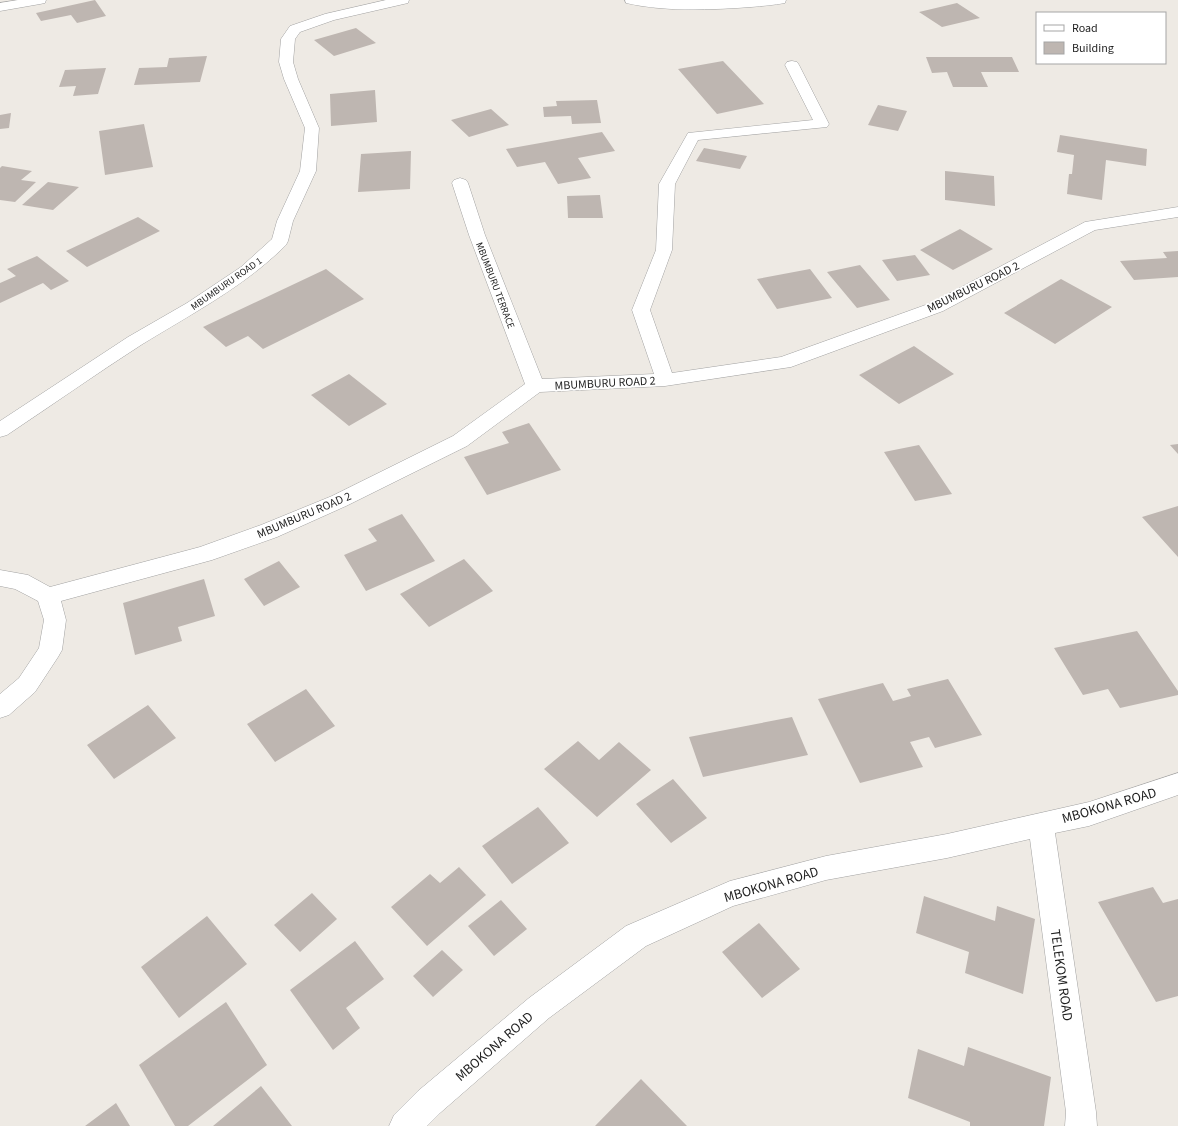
<svg xmlns="http://www.w3.org/2000/svg" width="1178" height="1126" font-family="'Source Sans 3',sans-serif">
<style>
.building{fill:#beb6b1}
.lines{fill:none;stroke-linecap:round;stroke-linejoin:round}
.street-casing{stroke:#a2a2a2;stroke-width:1}
.street{fill:#fff;fill-rule:evenodd}
.labels{text-anchor:middle;stroke-width:3.5;stroke-linejoin:round;paint-order:stroke}
.far-street-label{font-size:10px;fill:#1e1e1e;stroke:#fff}
.street-label{font-size:12px;fill:#1e1e1e;stroke:#fff}
.near-street-label{font-size:14px;fill:#1e1e1e;stroke:#fff}
</style>
<rect width="100%" height="100%" fill="#eeeae4"/>
<path class="building" d="M95,0l11,16 -29,7 -6,-8 -30,6 -5,-8z
M957,3l23,15 -38,9 -23,-15z
M356,28l20,15 -42,13 -20,-16z
M207,56l-7,26 -66,3 5,-17 28,-1 2,-9z
M926,57h86l7,15h-38l7,15h-35l-6,-15 -15,1z
M723,61l41,43 -47,10 -39,-45z
M106,68l-8,26 -25,2 3,-10 -17,1 6,-17z
M375,90l2,32 -46,4 -1,-32z
M597,100l4,23 -29,1 -1,-8 -27,1 -1,-10 14,-1 -1,-5z
M878,105l29,6 -9,20 -30,-6z
M491,109l18,16 -40,12 -18,-17z
M11,113l-2,15 -9,1v-14z
M144,124l9,43 -48,8 -6,-44z
M602,132l13,19 -37,7 13,20 -33,6 -13,-22 -28,5 -11,-18z
M1060,135l87,14 -1,17 -40,-6 -4,40 -35,-6 2,-20h3l2,-19 -17,-3z
M704,148l43,8 -7,13 -44,-8z
M411,151l-1,38 -52,3 3,-38z
M2,166l30,5 -11,9 15,2 -21,20 -15,-2v-32z
M945,171l49,5 1,30 -50,-6z
M48,182l31,5 -26,23 -31,-5z
M600,195l3,23h-35l-1,-22z
M138,217l22,14 -73,36 -21,-16z
M960,229l33,20 -40,21 -33,-20z
M1178,251v26l-44,3 -14,-19 47,-3 -4,-6z
M915,255l15,20 -33,6 -15,-21z
M37,256l32,25 -18,9 -8,-7 -43,20v-20l16,-7 -9,-7z
M860,265l30,35 -33,8 -30,-36z
M326,269l38,30 -101,50 -15,-13 -22,11 -23,-20z
M810,269l22,29 -55,11 -20,-30z
M1061,279l51,28 -57,37 -51,-31z
M914,346l40,28 -55,30 -40,-29z
M349,374l38,30 -38,22 -38,-31z
M529,423l32,47 -74,25 -23,-38 45,-14 -7,-11z
M1178,444v10l-8,-9z
M919,445l33,49 -37,7 -31,-49z
M1178,506v51l-36,-40z
M402,514l33,47 -69,30 -22,-36 33,-14 -9,-12z
M464,559l29,32 -64,36 -29,-33z
M279,561l21,26 -36,19 -20,-27z
M204,579l11,37 -37,11 4,14 -47,14 -12,-52z
M1137,631l41,60v4l-58,13 -12,-19 -25,6 -29,-47z
M948,679l34,56 -47,13 -6,-11 -19,5 13,25 -63,16 -42,-84 65,-16 10,18 18,-5 -4,-7z
M306,689l29,37 -60,36 -28,-38z
M148,705l28,33 -62,41 -27,-34z
M792,717l16,38 -105,22 -14,-40z
M578,741l21,19 20,-18 32,28 -54,47 -53,-48z
M673,779l34,39 -36,25 -35,-39z
M538,807l31,36 -57,41 -30,-38z
M459,867l27,28 -59,51 -36,-39 39,-33 10,9z
M1153,887l10,16 15,-4v97l-22,6 -58,-100z
M312,893l25,26 -37,33 -26,-27z
M924,896l71,25 2,-15 38,13 -12,75 -58,-21 4,-21 -53,-19z
M501,900l26,29 -33,27 -26,-30z
M207,916l40,48 -68,54 -38,-51z
M759,923l41,46 -38,29 -40,-46z
M355,941l29,38 -38,29 14,20 -27,22 -43,-60z
M442,950l21,20 -30,27 -20,-21z
M226,1002l41,63 -79,61h-13l-36,-61z
M968,1047l83,30 -7,49h-74v-4l-62,-24 10,-49 46,17z
M641,1079l46,47h-92z
M261,1086l31,40h-79z
M116,1103l14,23h-45z"/>
<g class="lines">
<defs>
<path id="street" d="M18,0h28l-1,3 -5,1 -40,7v-8z
M386,0h23l-1,3 -74,17 -34,12 -5,7 -2,23 5,17 21,49 -3,43 -23,50 -5,20 -2,4c-42,42 -95,69 -145,100 -45,29 -89,60 -134,90l-7,2v-16l128,-84 59,-34 54,-36 31,-28 5,-18 23,-50 5,-43 -21,-49 -5,-17 2,-23 9,-13 35,-12z
M625,0h161l-1,3c-11,2 -23,3 -34,4 -39,3 -87,5 -125,-4z
M792,61l5,1 2,3 30,59 -2,3 -129,13 -23,44 -3,66 -22,60 22,63 109,-16 150,-54 154,-81 93,-15v10l-83,13 -152,81 -152,56 -126,19 -125,6 -73,54 -121,60 -69,31 -65,23 -151,41 5,19 -4,30 -4,7 -23,35 -26,23 -9,3v-24l19,-16 20,-30 5,-28 -6,-19 -23,-12 -15,-3v-16l28,5 22,12 150,-40 61,-22 71,-29 121,-60 72,-52 -56,-149 -17,-52 2,-3 6,-2 6,2 2,3 17,52 57,144 112,-5 -22,-64 24,-60 3,-66 29,-51 125,-13 -28,-55 2,-3z
M1178,773v22l-89,31 -34,7 41,279 1,14h-32l1,-14 -36,-273 -83,19 -121,22 -93,26 -87,40 -97,72 -109,95 -13,13h-38l5,-11 24,-24 111,-93 97,-72 104,-45 96,-25 121,-22 142,-32z"/>
</defs>
<use href="#street" class="street-casing"/>
<use href="#street" class="street"/>
</g>
<g class="labels">
<g class="far-street-label">
<text transform="translate(226 283) rotate(-35)" y="4">MBUMBURU ROAD 1</text>
<text transform="translate(496 285) rotate(69)" y="4">MBUMBURU TERRACE</text>
</g>
<g class="street-label">
<text transform="translate(973 287) rotate(-26)" y="4">MBUMBURU ROAD 2</text>
<text transform="translate(605 383) rotate(-3)" y="4">MBUMBURU ROAD 2</text>
<text transform="translate(304 515) rotate(-23)" y="4">MBUMBURU ROAD 2</text>
</g>
<g class="near-street-label">
<text transform="translate(1109 805) rotate(-16)" y="5">MBOKONA ROAD</text>
<text transform="translate(771 884) rotate(-16)" y="5">MBOKONA ROAD</text>
<text transform="translate(1062 975) rotate(82)" y="5">TELEKOM ROAD</text>
<text transform="translate(494 1046) rotate(-41)" y="5">MBOKONA ROAD</text>
</g>
</g>
<rect x="1036" y="12" width="130" height="52" fill="#ffffff" stroke="#a5a5a5"/>
<rect x="1044" y="25" width="20" height="6" fill="#ffffff" stroke="#a5a5a5"/>
<text x="1072" y="32" font-size="12" fill="#1e1e1e">Road</text>
<rect x="1044" y="42" width="20" height="12" fill="#beb6b1" stroke="#a5a5a5"/>
<text x="1072" y="52" font-size="12" fill="#1e1e1e">Building</text>
</svg>
